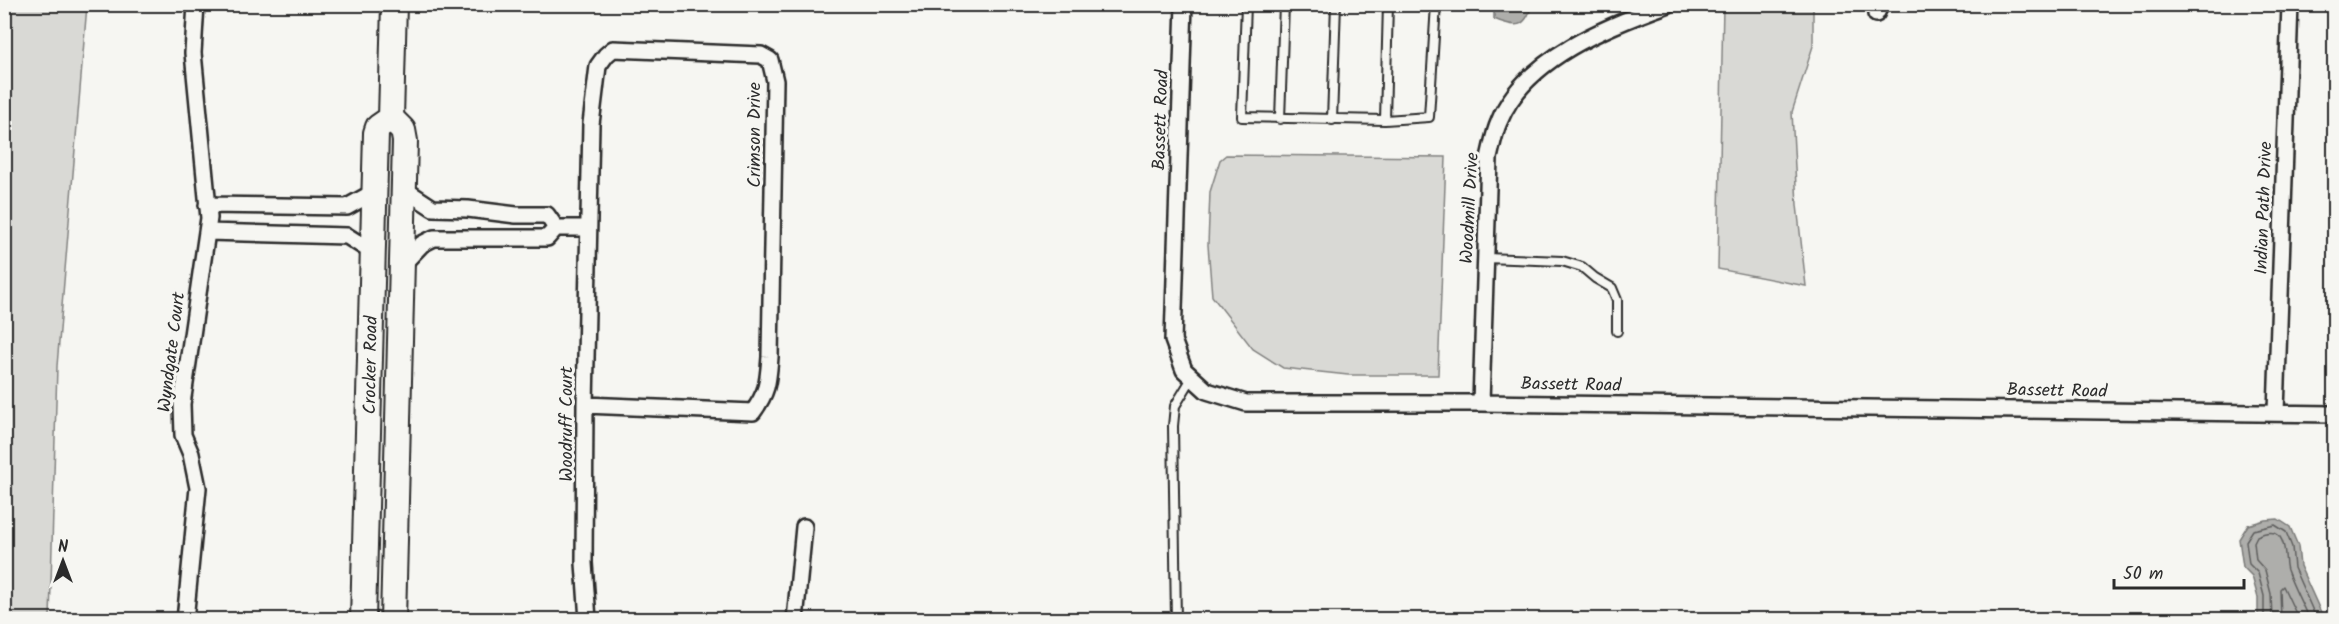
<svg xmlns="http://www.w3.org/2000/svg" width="2339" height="624" font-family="Kalam,sans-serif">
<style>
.green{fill:#d9d9d5;stroke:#828280;stroke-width:1.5}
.water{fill:#aeaeab;stroke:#7a7a78;stroke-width:1.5}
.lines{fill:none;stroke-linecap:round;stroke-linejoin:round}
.shore{stroke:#5f5f5e;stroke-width:1.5}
.service-casing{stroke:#2b2b2b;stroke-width:12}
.minor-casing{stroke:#2b2b2b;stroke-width:20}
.primary-casing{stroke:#2b2b2b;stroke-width:28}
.service{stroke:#f6f6f2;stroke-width:8}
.minor{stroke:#f6f6f2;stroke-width:15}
.primary{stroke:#f6f6f2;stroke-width:24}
.labels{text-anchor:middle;stroke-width:6;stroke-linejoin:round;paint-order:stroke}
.street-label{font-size:18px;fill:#2b2b2b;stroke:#f6f6f2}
</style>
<rect width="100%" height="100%" fill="#f6f6f2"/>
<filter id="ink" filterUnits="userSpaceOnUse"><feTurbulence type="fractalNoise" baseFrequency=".0167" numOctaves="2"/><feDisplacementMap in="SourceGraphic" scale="12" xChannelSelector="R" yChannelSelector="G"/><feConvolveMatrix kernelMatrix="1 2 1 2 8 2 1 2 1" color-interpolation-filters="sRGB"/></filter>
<g filter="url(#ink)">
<path class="green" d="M4,5h83l-30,361 -7,253h-45z
M1723,5h90v41l-21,66 5,93 9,81 -88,-17z
M1226,155l220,2 -8,218h-90l-65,-7 -30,-19 -41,-53 -4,-51 2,-53 10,-32z"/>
<path class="water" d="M1494,5l38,-1v1c-7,24 -16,23 -38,14z
M2278,519l12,8 8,19 2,20 24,53h-66v-21l-6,-22 -9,-9 -4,-28 9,-14 17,-5z"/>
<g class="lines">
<path class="shore" d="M2264,620v-24l-6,-23 -9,-9 -3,-23 7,-11 22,-5 11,7 6,15 2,21 23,52
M2272,620l-1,-26 -6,-24 -9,-10 -2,-18 3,-6c7,-3 18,-6 23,1 7,10 4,23 7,33 6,17 15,33 22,50
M2281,620l-1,-31 3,-3 16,34"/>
<defs>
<path id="service" d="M1246,4l-4,113 143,3 44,-3 7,-113
M1280,119l4,-115
M1332,120l4,-116
M1385,120l3,-116
M1485,258l77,3 20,6 13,11 17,10 5,12v31
M1176,620l-3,-194 2,-20 17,-28"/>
<path id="minor" d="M1184,4l-11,336 11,30 23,21 39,12h235l853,11
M1876,14l5,-10
M404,189l29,19 35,1 48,6h31l9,13
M207,205l140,2 27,-15
M207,232l140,4 25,16
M402,265l20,-21 12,-6h113l9,-10h32
M1481,403l8,-245c3,-12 5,-25 10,-36 25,-64 111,-97 170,-118
M585,405l168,7c15,-21 15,-30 17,-55l5,-276 -5,-21 -9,-5 -148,-6 -7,6 -8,11 -7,58 -6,281 -1,158 4,57
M2276,412l14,-408
M185,620l13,-132 -7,-34 -8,-19 -1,-31 27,-186 -16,-165 3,-49
M795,620l9,-93"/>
<path id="primary" d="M391,118l12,12 2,11 -12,479
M391,118l3,-114
M363,620l13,-487 2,-6 13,-9"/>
</defs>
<use href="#service" class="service-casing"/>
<use href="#minor" class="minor-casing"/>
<use href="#primary" class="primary-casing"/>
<use href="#service" class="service"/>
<use href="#minor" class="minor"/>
<use href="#primary" class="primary"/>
</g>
</g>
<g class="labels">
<g class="street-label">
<text transform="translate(1160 120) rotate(-88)" y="6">Bassett Road</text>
<text transform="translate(754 135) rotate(-90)" y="6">Crimson Drive</text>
<text transform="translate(1469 208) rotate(-87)" y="6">Woodmill Drive</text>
<text transform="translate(2263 208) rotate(-88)" y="6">Indian Path Drive</text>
<text transform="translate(171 352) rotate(-83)" y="6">Wyndgate Court</text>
<text transform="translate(370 365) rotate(-89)" y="6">Crocker Road</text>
<text transform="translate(1571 384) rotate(1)" y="6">Bassett Road</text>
<text transform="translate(2057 390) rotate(1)" y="6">Bassett Road</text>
<text transform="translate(566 424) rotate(-90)" y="6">Woodruff Court</text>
</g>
</g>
<rect width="2339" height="624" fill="none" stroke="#f6f6f2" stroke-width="24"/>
<rect x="12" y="12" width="2315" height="600" fill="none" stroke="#2b2b2b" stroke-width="2" filter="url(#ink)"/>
<g transform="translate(63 561)" stroke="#f6f6f2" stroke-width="4.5" paint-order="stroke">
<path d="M0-4.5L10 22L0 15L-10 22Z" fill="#2b2b2b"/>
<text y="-9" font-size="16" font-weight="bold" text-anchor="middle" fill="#2b2b2b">N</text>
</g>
<path d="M2114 579v9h130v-9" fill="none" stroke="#2b2b2b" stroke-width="3"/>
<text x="2123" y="579" font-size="18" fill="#2b2b2b" stroke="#f6f6f2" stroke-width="4.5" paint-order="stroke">50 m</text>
</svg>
